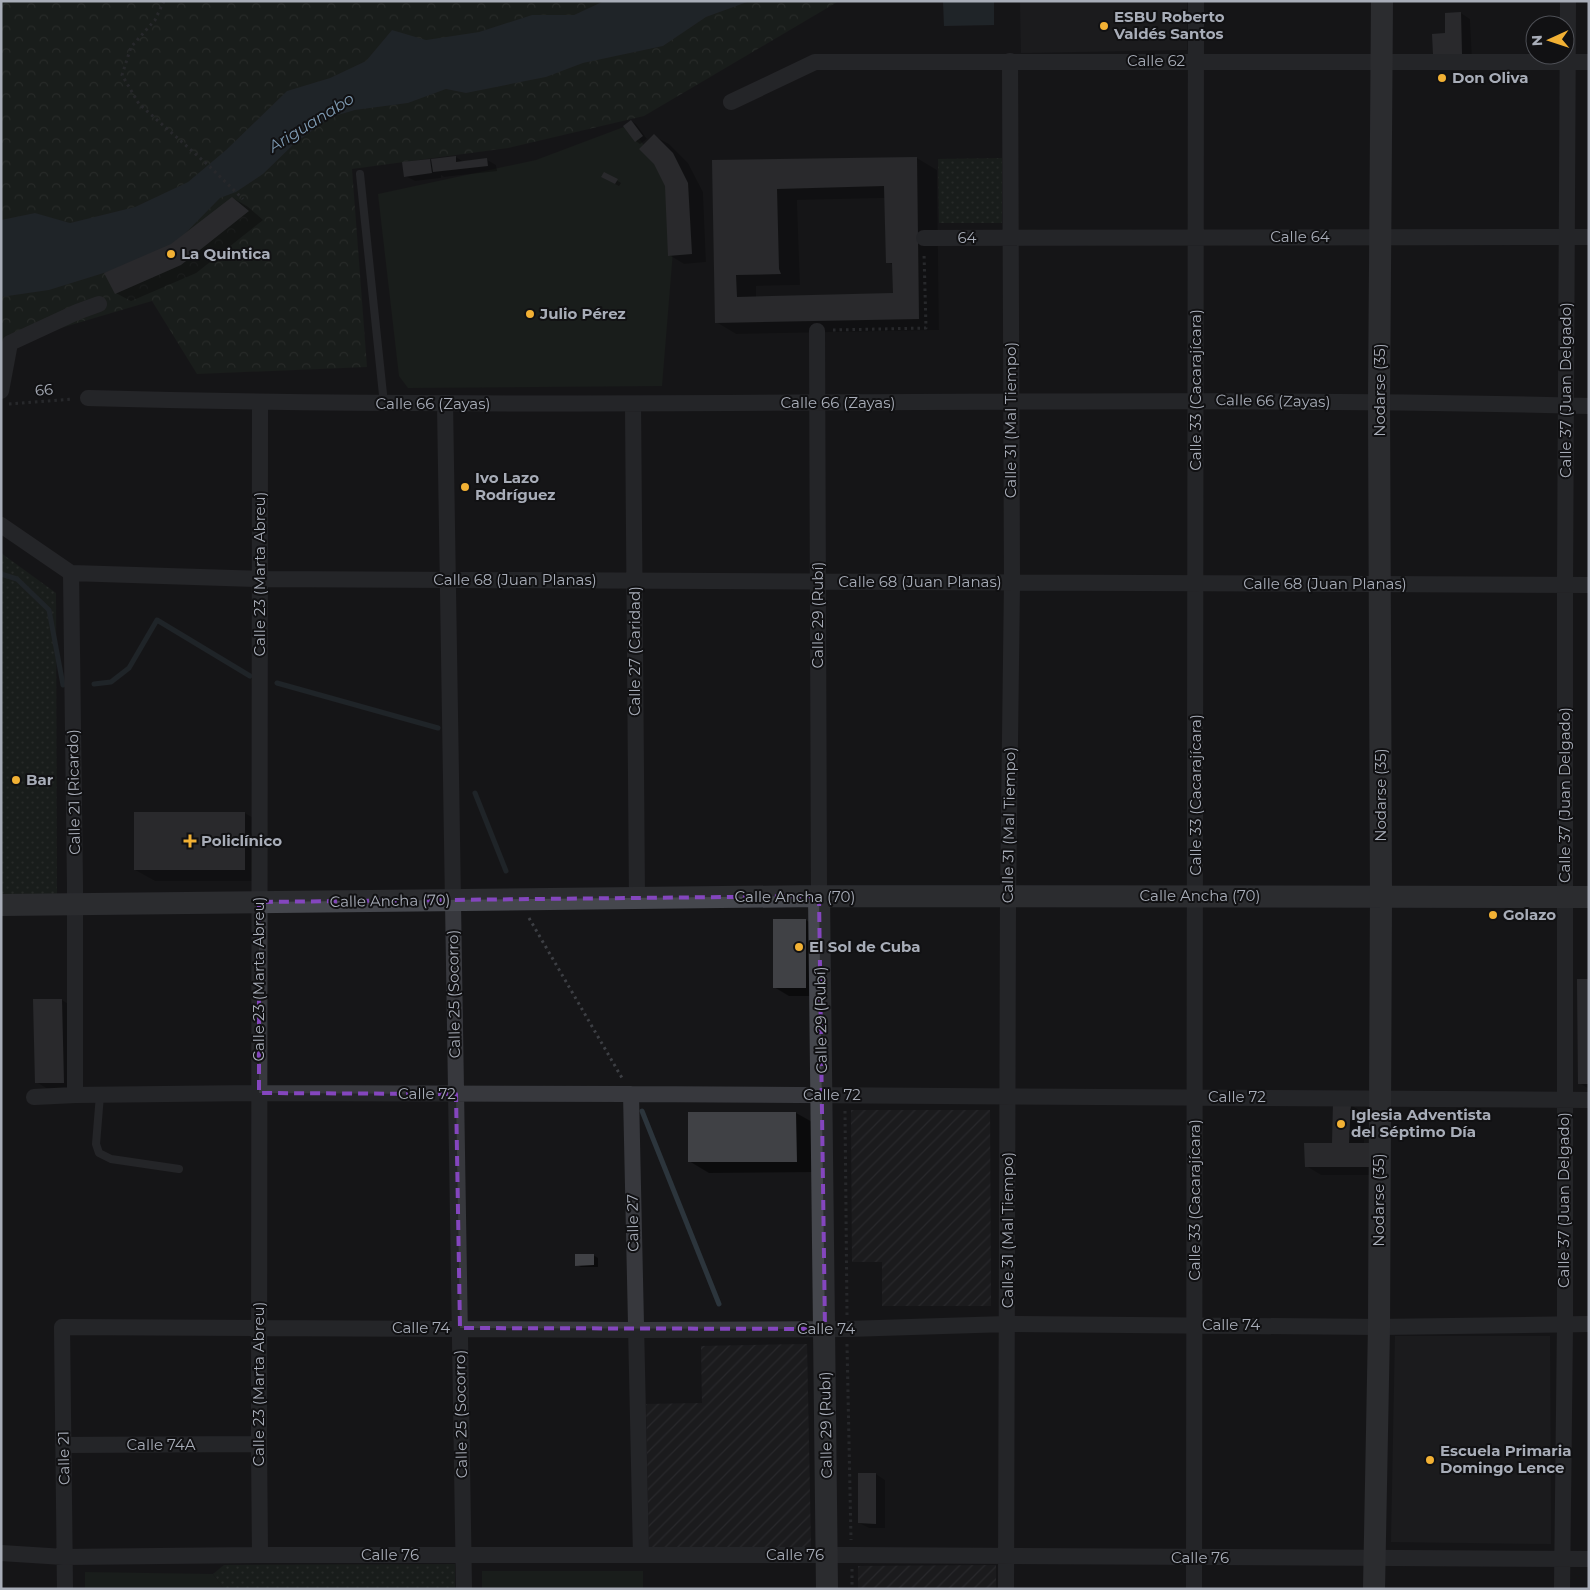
<svg xmlns="http://www.w3.org/2000/svg" width="1590" height="1590" font-family="Montserrat,sans-serif">
<style>
.built{fill:#222225}
.industrial{fill:url(#industrial-furrows)}
.green{fill:#1e261f}
.forest{fill:url(#forest-crowns)}
.park{fill:url(#park-dots)}
.water{fill:#2c353c}
.shadow{fill:#0007;fill-rule:evenodd}
.lines{fill:none;stroke-linecap:round;stroke-linejoin:round}
.stream{stroke:#2c353c;stroke-width:5}
.building{fill:#404145;fill-rule:evenodd}
.path{stroke:#3d3f44;stroke-width:3;stroke-dasharray:2.5 4;stroke-linecap:butt}
.lane{stroke:#37383d;stroke-width:8}
.street{stroke:#37383d;stroke-width:16}
.secondary{stroke:#45474d;stroke-width:22}
.marked{fill:none;stroke:#8446be;stroke-width:4;stroke-dasharray:10 6;stroke-linejoin:round}
.poi-dot{fill:#f2b134;stroke:#111113;stroke-width:2}
.labels{text-anchor:middle;stroke-width:4;stroke-linejoin:round;paint-order:stroke}
.poi-label{font-size:15px;font-weight:bold;fill:#a8adb8;stroke:#111113;text-anchor:start}
.street-label{font-size:15px;fill:#a8adb8;stroke:#111113}
.water-label{font-size:16px;font-style:italic;fill:#7f9bb3;stroke:#111113}
</style>
<defs>
<pattern id="industrial-furrows" width="10" height="10" patternUnits="userSpaceOnUse" patternTransform="scale(1.25)"><rect width="10" height="10" fill="#222225"/><path d="M-1 1l2-2M0 10L10 0M9 11l2-2" fill="none" stroke="#3f3f43"/></pattern>
<pattern id="forest-crowns" width="20" height="18" patternUnits="userSpaceOnUse" patternTransform="scale(1.25)"><rect width="20" height="18" fill="#1e261f"/><path d="M2 6a3 3 0 1 1 6 0M12 15a3 3 0 1 1 6 0" fill="none" stroke="#3c433d"/></pattern>
<pattern id="park-dots" width="8" height="8" patternUnits="userSpaceOnUse" patternTransform="scale(1.25)"><rect width="8" height="8" fill="#1e261f"/><path d="M2 2h.1M6 6h.1" fill="none" stroke="#3c433d" stroke-width="1.8" stroke-linecap="round"/></pattern>
</defs>
<rect width="100%" height="100%" fill="#161618"/>
<path class="built" d="M1020,1h167v49l-166,3z
M1395,1336h155l1,208 -160,-2z"/>
<path class="industrial" d="M851,1110h139l1,196h-109v-44h-30z
M807,1344l4,203 -162,4 -3,-147 56,-1 -1,-57z
M996,1565v24h-138v-23z"/>
<path class="green" d="M629,125l39,53 5,73 -11,135 -254,2 -9,-12 -21,-182 158,-34z
M482,1571h161v18h-161z
M85,1572l128,2 11,15h-139z"/>
<path class="forest" d="M1,1h838l-195,115 -136,32 -156,21 15,198 -170,7 -45,-73 -142,42 -9,-2z"/>
<path class="park" d="M1002,158v65h-63l-1,-64z
M1,553l55,40 1,302 -56,-1z
M455,1564v25h-231l-11,-15 11,-9z"/>
<path class="water" d="M604,1h146l-44,16 -43,29 -80,17 -37,14 -80,16 -20,-4 -38,14 -53,7 -24,7 -36,26 -32,31 -27,18 -16,6 -55,56 -116,36 -48,7v-77l34,-7 35,10 65,-16 53,-25 38,-32 61,-59 43,-13 36,-17 26,-31 34,10 53,-8 53,-17h42z
M943,1h51v24l-50,1z"/>
<path class="shadow" d="M1461,13l9,6 2,39 -29,1 4,-25z
M631,121l5,3 11,15 -7,5 -4,-3z
M654,136l15,8 19,19 15,29 3,70 -22,2 -15,-9 -3,-69z
M456,157l8,5 22,-3 10,6 1,6 -53,6 -3,-2v3l-26,3 -10,-5 25,-16 3,2z
M917,158l20,12 2,160 -203,4 -20,-12 -2,-160zM886,198l1,64 6,3 1,29 -138,4v-12l44,-1 -3,-85z
M604,173l17,10 -2,3 -17,-9z
M233,198l15,9 15,13 -67,53 -65,28 -15,-8 56,-48z
M245,813l20,12v56h-110l-20,-11z
M806,920l15,9v67h-32l-15,-9z
M1589,980v109l-10,-6z
M62,1000l15,9 1,82h-27l-15,-9 -1,-81z
M1351,1105l14,9 -1,30 21,31h-64l-15,-9 28,-22z
M689,1113h107l20,11v48l-107,1 -20,-12z
M593,1255l5,3v9h-17l-4,-2z
M876,1474l9,6v48h-16l-10,-5z"/>
<g class="lines">
<path class="stream" d="M1,574l16,5 32,31 14,75
M277,683l161,45
M94,684l17,-2 18,-14 28,-48 93,56
M475,793l31,78
M642,1111l77,193"/>
</g>
<path class="building" d="M1461,12l1,42h-29l-1,-20 13,-1v-20z
M631,120l12,16 -8,6 -12,-16z
M654,134l19,19 15,30 4,71 -24,2 -3,-70 -11,-22 -15,-15z
M456,156v6l31,-4 1,8 -55,6 -2,-13z
M917,157l2,162 -204,4 -3,-163zM884,186l2,77h6l1,30 -156,4 -1,-22 45,-1 -2,-5 -2,-80z
M430,159l2,14 -28,4 -2,-15z
M604,172l14,7 -3,5 -14,-7z
M232,197l17,14 -68,54 -66,29 -11,-21 67,-29z
M134,812h111v58h-111z
M773,919h33v69h-33z
M1577,979h12v105h-11z
M33,999h29l2,84h-29z
M1333,1104h18l-2,39h21l1,24h-66l-1,-24h28z
M688,1112h108l1,50h-109z
M575,1254h19v11l-19,1z
M858,1473h18v51l-18,-1z"/>
<g class="lines">
<path class="path" d="M164,1l-9,19 -24,27 -9,28 17,29 69,61 35,34
M833,330l93,-2 -2,-75
M9,404l64,-5
M529,918l93,160
M845,1111l2,204
M847,1344l4,196
M852,1569v20"/>
<path class="lane" d="M360,174l24,230
M100,1095l-4,49 3,9 12,6 68,10"/>
<path class="street" d="M731,102l84,-40h774
M924,238l665,-1
M817,331l2,565
M1,391l9,-48 67,-31 22,-8
M88,398c500,14 1000,-5 1501,8
M260,403l-1,1041 1,111
M445,403l19,1186
M633,404l4,495
M1,525l70,48 4,312v210
M71,573l189,6 1329,6
M631,1094l10,461
M34,1097l41,-2 184,-2 372,1 958,6
M63,1445l196,-1
M1,1553l63,4 196,-2h591l738,4
M65,1589l-3,-262 573,3 212,-1 160,-5 372,3 210,-3
M1006,1589l2,-692 4,-315 -2,-521
M1194,1589l2,-1588
M1562,1589l3,-264v-740l3,-584"/>
<path class="secondary" d="M819,896l8,693
M1,905l818,-9 770,1
M1374,1589l5,-262 2,-431 -2,-494 3,-401"/>
</g>
<path d="M0 0H1590V1590H0ZM819,896l6,433 -365,-1 -4,-234 -197,-1v-191z" fill="#161618" fill-opacity=".55" fill-rule="evenodd"/>
<path class="marked" d="M819,896l6,433 -365,-1 -4,-234 -197,-1v-191z"/>
<g class="poi-dot">
<circle cx="1104" cy="26" r="5"/>
<circle cx="1442" cy="78" r="5"/>
<circle cx="171" cy="254" r="5"/>
<circle cx="530" cy="314" r="5"/>
<circle cx="465" cy="487" r="5"/>
<circle cx="16" cy="780" r="5"/>
<path d="M187.5 833.5h5v5h5v5h-5v5h-5v-5h-5v-5h5z"/>
<circle cx="1493" cy="915" r="5"/>
<circle cx="799" cy="947" r="5"/>
<circle cx="1341" cy="1124" r="5"/>
<circle cx="1430" cy="1460" r="5"/>
</g>
<g class="labels">
<g class="poi-label">
<text x="1114" y="22">ESBU Roberto<tspan x="1114" dy="17">Valdés Santos</tspan></text>
<text x="1452" y="83">Don Oliva</text>
<text x="181" y="259">La Quintica</text>
<text x="540" y="319">Julio Pérez</text>
<text x="475" y="483">Ivo Lazo<tspan x="475" dy="17">Rodríguez</tspan></text>
<text x="26" y="785">Bar</text>
<text x="201" y="846">Policlínico</text>
<text x="1503" y="920">Golazo</text>
<text x="809" y="952">El Sol de Cuba</text>
<text x="1351" y="1120">Iglesia Adventista<tspan x="1351" dy="17">del Séptimo Día</tspan></text>
<text x="1440" y="1456">Escuela Primaria<tspan x="1440" dy="17">Domingo Lence</tspan></text>
</g>
<g class="street-label">
<text x="1156" y="66">Calle 62</text>
<text x="1300" y="242">Calle 64</text>
<text x="967" y="243">64</text>
<text transform="translate(44 390) rotate(-4)" y="5">66</text>
<text transform="translate(1196 390) rotate(-90)" y="5">Calle 33 (Cacarajícara)</text>
<text transform="translate(1380 390) rotate(-90)" y="5">Nodarse (35)</text>
<text transform="translate(1566 390) rotate(-90)" y="5">Calle 37 (Juan Delgado)</text>
<text transform="translate(1273 401) rotate(1)" y="5">Calle 66 (Zayas)</text>
<text x="838" y="408">Calle 66 (Zayas)</text>
<text x="433" y="409">Calle 66 (Zayas)</text>
<text transform="translate(1011 420) rotate(-90)" y="5">Calle 31 (Mal Tiempo)</text>
<text transform="translate(260 574) rotate(-90)" y="5">Calle 23 (Marta Abreu)</text>
<text x="515" y="585">Calle 68 (Juan Planas)</text>
<text x="920" y="587">Calle 68 (Juan Planas)</text>
<text x="1325" y="589">Calle 68 (Juan Planas)</text>
<text transform="translate(818 615) rotate(-90)" y="5">Calle 29 (Rubí)</text>
<text transform="translate(635 651) rotate(-90)" y="5">Calle 27 (Caridad)</text>
<text transform="translate(74 792) rotate(-91)" y="5">Calle 21 (Ricardo)</text>
<text transform="translate(1196 795) rotate(-90)" y="5">Calle 33 (Cacarajícara)</text>
<text transform="translate(1381 795) rotate(-90)" y="5">Nodarse (35)</text>
<text transform="translate(1565 795) rotate(-90)" y="5">Calle 37 (Juan Delgado)</text>
<text transform="translate(1009 825) rotate(-89)" y="5">Calle 31 (Mal Tiempo)</text>
<text x="1200" y="901">Calle Ancha (70)</text>
<text x="795" y="902">Calle Ancha (70)</text>
<text transform="translate(390 901) rotate(-1)" y="5">Calle Ancha (70)</text>
<text transform="translate(259 979) rotate(-90)" y="5">Calle 23 (Marta Abreu)</text>
<text transform="translate(454 994) rotate(-91)" y="5">Calle 25 (Socorro)</text>
<text transform="translate(821 1020) rotate(-91)" y="5">Calle 29 (Rubí)</text>
<text x="427" y="1099">Calle 72</text>
<text x="832" y="1100">Calle 72</text>
<text x="1237" y="1102">Calle 72</text>
<text transform="translate(1195 1200) rotate(-90)" y="5">Calle 33 (Cacarajícara)</text>
<text transform="translate(1379 1200) rotate(-90)" y="5">Nodarse (35)</text>
<text transform="translate(1564 1200) rotate(-90)" y="5">Calle 37 (Juan Delgado)</text>
<text transform="translate(633 1223) rotate(-91)" y="5">Calle 27</text>
<text transform="translate(1008 1230) rotate(-90)" y="5">Calle 31 (Mal Tiempo)</text>
<text x="1231" y="1330">Calle 74</text>
<text x="421" y="1333">Calle 74</text>
<text x="826" y="1334">Calle 74</text>
<text transform="translate(259 1384) rotate(-90)" y="5">Calle 23 (Marta Abreu)</text>
<text transform="translate(461 1414) rotate(-91)" y="5">Calle 25 (Socorro)</text>
<text transform="translate(826 1425) rotate(-91)" y="5">Calle 29 (Rubí)</text>
<text x="161" y="1450">Calle 74A</text>
<text transform="translate(64 1458) rotate(-91)" y="5">Calle 21</text>
<text x="390" y="1560">Calle 76</text>
<text x="795" y="1560">Calle 76</text>
<text x="1200" y="1563">Calle 76</text>
</g>
<g class="water-label">
<text transform="translate(311 122) rotate(-32)" y="6">Ariguanabo</text>
</g>
</g>
<rect width="1590" height="1590" fill="none" stroke="#a8adb8" stroke-width="5"/>
<g transform="translate(1550 40) rotate(267)"><circle r="24" fill="#111113" stroke="#4d4f55"/>
<path d="M0-4L9 19L0 12L-9 19Z" fill="#f2b134"/>
<text y="-8" font-size="14" font-weight="bold" text-anchor="middle" fill="#a8adb8">N</text>
</g>
</svg>
